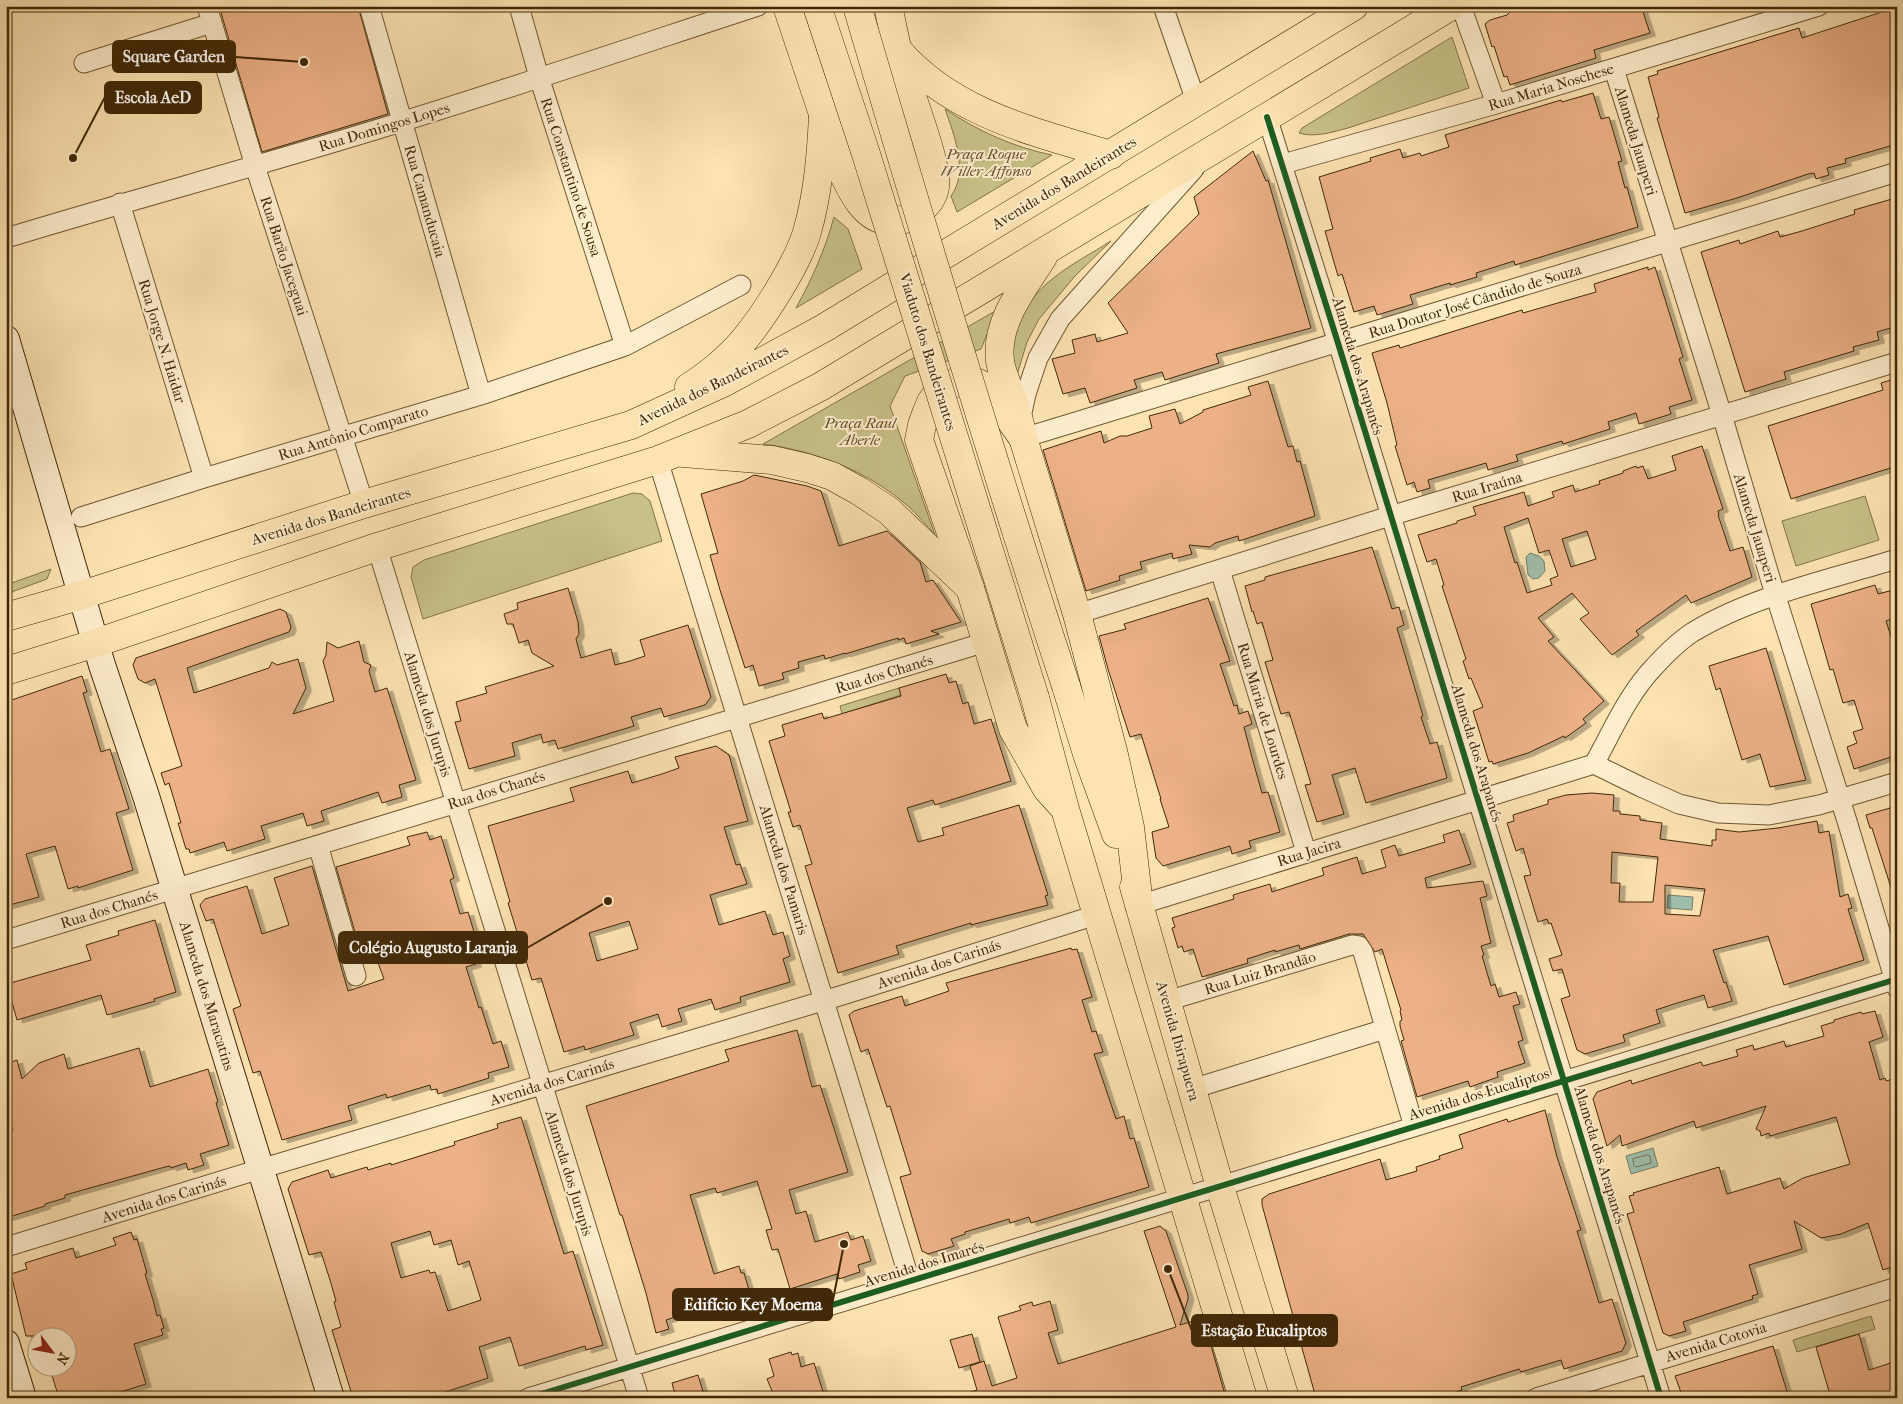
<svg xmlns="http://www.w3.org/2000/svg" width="1903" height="1404" font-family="'IM FELL French Canon',serif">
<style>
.green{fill:#c8c187;stroke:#847447}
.water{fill:#9fbeac;stroke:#79826a}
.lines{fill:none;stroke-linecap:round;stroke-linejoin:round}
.shore{stroke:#70735a;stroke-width:1}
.building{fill:#ecb186;stroke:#402807;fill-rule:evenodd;filter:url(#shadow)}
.street-casing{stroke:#6f5732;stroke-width:21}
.secondary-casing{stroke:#402807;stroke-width:28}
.primary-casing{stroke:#402807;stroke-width:29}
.highway-casing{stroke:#402807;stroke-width:29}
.street{stroke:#feedcd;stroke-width:19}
.secondary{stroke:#feedcd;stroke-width:26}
.primary{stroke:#fde3b2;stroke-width:28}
.highway{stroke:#fde3b2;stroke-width:28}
.primary-bridge-casing{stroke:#402807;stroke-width:29;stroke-linecap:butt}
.primary-bridge{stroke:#fde3b2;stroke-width:28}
.cycleway-casing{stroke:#feedcd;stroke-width:9}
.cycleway{stroke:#1b5e20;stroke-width:6}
.labels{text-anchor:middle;stroke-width:4;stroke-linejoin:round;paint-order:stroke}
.street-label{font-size:15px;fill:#402807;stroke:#feedcd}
.park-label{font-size:15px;font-style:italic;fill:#624e27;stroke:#feedcd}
.leader{fill:none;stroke:#402807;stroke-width:2}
.callout-dot{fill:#402807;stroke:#feedcd;stroke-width:2}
.callout{fill:#402807;stroke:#402807;stroke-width:2}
.callout-label{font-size:16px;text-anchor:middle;font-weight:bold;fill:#fff}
</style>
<defs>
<filter id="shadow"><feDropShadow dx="5.5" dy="3" stdDeviation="0" flood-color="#0004"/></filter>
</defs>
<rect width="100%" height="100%" fill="#fde3b2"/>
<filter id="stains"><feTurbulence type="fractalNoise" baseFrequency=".004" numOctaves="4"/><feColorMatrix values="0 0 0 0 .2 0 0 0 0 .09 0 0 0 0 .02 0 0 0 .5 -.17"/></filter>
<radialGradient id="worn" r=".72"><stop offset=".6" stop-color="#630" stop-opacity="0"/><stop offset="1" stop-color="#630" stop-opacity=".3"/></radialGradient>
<path class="green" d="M1452,37l17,51 -121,40c-15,4 -34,10 -49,5l3,-5z
M945,109c33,22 68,38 107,46l-95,57 -6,-16c18,-24 3,-61 -6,-87z
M834,217l14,12 14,40 -66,39c16,-29 29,-58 38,-91z
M1111,241l-36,35 -36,43 -12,23 -10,33c-6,-14 -5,-30 -1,-45 15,-47 57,-65 95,-89z
M997,310l-16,39 -76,27 -15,30 45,129c-9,-10 -17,-20 -26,-28 -41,-36 -93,-56 -146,-63z
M633,493l9,1 8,7 12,40 -239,78 -12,-42 2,-10 11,-7z
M1865,496l14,44 -83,26 -14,-45z
M51,569l-4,10 -41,15v-9z
M899,688l2,7 -59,19 -2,-8z
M1871,1316l4,13 -78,23 -4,-12z"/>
<path class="water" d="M1530,553l9,3 5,5 1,10 -6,7 -6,1 -5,-4 -2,-18z
M1668,895l25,2 -1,13 -25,-2z
M1653,1148l5,18 -27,8 -5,-18z"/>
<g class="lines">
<path class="shore" d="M1648,1155l2,1 1,7 -15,4 -2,-1 -1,-7z"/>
</g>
<path class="building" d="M219,6h139l30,108 -126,38z
M1516,6h125l9,27 -56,17 2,8 -86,27 -3,-9 -3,1 -10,-31 -2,1 -7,-23 5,-4 17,-5z
M1897,7v137l-52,15 1,4 -19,5 2,7 -13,4 -2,-6 -6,1 -71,24 -52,15 -28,-95 2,-1 -11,-40 10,-3 -1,-3 142,-43 3,10z
M1593,93l8,26 8,-2 13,44 -4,1 7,26 2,-1 11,40 -123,38 -1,-4 -38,12 1,4 -27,8v-2l-40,12 3,9 -36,11 -3,-9 -20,6 -12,-38 -4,2 -13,-45 8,-2 -14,-52 52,-16 -1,-3 30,-9 3,9 17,-5 1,3 28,-9 -4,-12 116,-35 1,2z
M1253,151l13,30 2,-1 43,148 -95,26 3,9 -54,17 -3,-8 -28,8 3,8 -47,15 -5,-15 -22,6 -11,-35 23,-6 -3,-13 23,-6 2,8 31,-9 -20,-30 91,-89 -5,-17z
M1892,199l2,6 3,-1v76l-5,1 5,17v28l-20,6 2,8 -26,7 1,4 -70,21 2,7 -41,13 -44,-140 38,-12 1,4 38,-13 2,6 22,-6 53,-17 -1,-4z
M1648,267v3l7,-3 28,90 -4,2 13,41 -23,7 2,7 -32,10 -3,-11 -28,9 2,7 -47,15 -1,-3 -46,14 2,6 -30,9 -2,-7 -58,17 2,8 -13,4 -3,-10 -7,3 -12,-39 2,-1 -10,-42 -15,-50 27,-8 1,3 122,-38 1,3 73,-21 -2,-8z
M1897,378v88l-106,33 -23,-73 115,-36 -2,-7z
M1268,381l20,66 5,-1 4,16 3,-1 15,55 -76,25 -1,-5 -23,7 -5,4 -21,-2 3,9 -19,5 -1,-6 -32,9 2,7 -23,7 1,4 -34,11 -43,-141 58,-19 3,12 16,-7h7l25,-8 -3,-12 26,-7 5,15 23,-12v-2l48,-15 -3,-8z
M1702,446l21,63 -5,2 1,4h-1l12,36 13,-4 9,30 -61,26 -5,-8 -50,36 3,4 -27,20 -32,-36 9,-6 -17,-20 -34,25 16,19 -6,4 56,60 -21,18 3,4 -21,15 -1,-2 -36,17 -35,11 -1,-3 -3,1 -16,-51 10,-4 -12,-29 -2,1 -6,-18 3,-2 -24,-73 2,-1 -8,-26 -9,3 -9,-27 39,-12v-2l19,-6 -3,-8 51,-15 4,14 26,-9 -2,-5 21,-7 2,7 25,-8 -1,-3 24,-8v-2l13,-5 1,2 6,-2 5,13 28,-9 -4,-14zM1528,518l11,35 10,-3 9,26 -8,3 2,6 -25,8 -10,-31 -2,1 -11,-36zM1587,531l9,28 -25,8 -9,-28z
M754,475l53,11 14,5 18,55 48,-15 33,31 6,20 7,-2 28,42 -30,9 8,3 -33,10 -2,-6 -6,2v-2l-53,16v-1l-20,6 -1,-4 -26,7 1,6 -17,5 2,6 -25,7 -6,-21 -8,3 -25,-78 -10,-35 8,-2 -17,-59 42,-13z
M1372,547l20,62 7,-2 5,18 -7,3 26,88 -2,1 9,27 7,-2 10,36 -81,25 -11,-35 -23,7 12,39 -27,8 -12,-37 6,-1 -8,-27 -14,-45 -8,2 -16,-52 8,-2 -11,-38 -5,2 -4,-13 -1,1 -7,-26 20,-6v-3z
M1875,585l3,9 19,-5v28l-11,4 11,34v100l-43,14 -7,-22 10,-4 -4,-11 10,-3 -9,-29 -11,3 -10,-34 -3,1 -19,-66z
M568,588l10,34 1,12 -3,5 5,19 30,-9 4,16 15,-4 15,-5 -5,-16 48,-15 23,72 -6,8 -41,12 -3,-9 -30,9 3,9 -76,23 -3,-9 -12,3 -2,-9 -29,9 3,13 -46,13 -14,-47 6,-1 -5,-19 31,-9 -2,-6 69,-21 -22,-13 -4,-13 -9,3 -6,-19h-6l-3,-10 14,-5 -1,-6z
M1208,598l22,63 -10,3 14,42 3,-1 2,9 9,-3 4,13 -8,3 9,34 9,32 6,-1 12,40 -31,9 2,7 -19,6 -2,-8 -67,20 -7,-8 -4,-26 17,-5 -9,-28h1l-20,-65 -11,3 -22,-68 -9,-33 27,-7 -2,-5z
M280,609l6,3 5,15 -2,5 -102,36 7,25 75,-25 3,-6 5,3 21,-6 8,29 -13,26 41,-13 -11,-40 3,-6 1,-13 11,6 21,-7 5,21 7,3 -2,6 6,21 12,-4 29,92 -17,5 3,12 -20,6 -4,-11 -57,19 3,10 -17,5 -4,-13 -42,13 4,13 -38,12 -3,-9 -34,11 -1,-4h-3l-8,-26h3l-12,-40 -4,2 -4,-12 21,-7 -27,-87 -10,4 -7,-4 -5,-14 3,-7z
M1766,648l40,132 -36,7 -10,-33 -18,6 -22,-72 -4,2 -7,-24z
M946,674l3,9 7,-2 7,23 5,-2 6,22 17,-5 20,62 -76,24 -2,-5 -26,8 11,34 26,-7 -2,-7 77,-23 29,90 -3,1 3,9 -77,20v-2l-75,23 3,8 -61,19 -33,-107 7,-2 -12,-39 -7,2 -5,-15h3l-22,-71 16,-5 -3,-11 40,-12 2,6 77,-23 -2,-8z
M82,676l5,16 -4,1 18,59 9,-3 19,60 -13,4 17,57 -55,18v-2l-10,3 -13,-43 -29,8 13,43 -33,9v-204z
M716,746l13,9 19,66 -24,6 12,38 4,-1 7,20 -37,11 9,30 46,-14 8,24 10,-3 7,24 -7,3 7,23 -50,15 1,5 -26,8 -4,-11 -33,10 4,12 -20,6 -4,-13 -28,9 4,12 -49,15 -1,-4 -20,6 -23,-74 -9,2 -24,-77 2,-1 -22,-76 86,-25 -4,-13 58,-17 4,12 30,-9 17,-6 -4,-11zM629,921l9,28 -41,12 -8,-28z
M1592,793l22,2 -1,16h7v3l20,2v4l22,3 -2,16 52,7v-6h4v-11l23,3 39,-4 39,-7 2,12 10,-2 11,66 8,-3 4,14 -4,1 16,51 -80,25 -16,-49 -55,14 11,33 2,-1 6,19 -24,7 -4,-13 -30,9 -18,6 4,13 -37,12 2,7 -40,12 -8,-4 -16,-51 9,-3 -8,-27 -9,2 -4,-12 13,-4 -11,-32 -2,1 -2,-5 -9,3 -14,-46 7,-1 -8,-27 -7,3 -9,-28 7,-2 -1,-6 35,-11v-4l18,-5zM1612,852l46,5 -5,45h-34l1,-19h-9zM1665,885l40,4 -5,27 -35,-2z
M1897,806v90l-3,1 -22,-69h-2l-4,-13z
M1459,830l12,34 -46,14 2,10 56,-7 4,15 -7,2 11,45 -10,3 3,9 -2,1 9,30 4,-2 4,13 17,-5 4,12 -7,2 10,34 -5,2 7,21 -28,9 1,5 -28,10 -2,-6 -51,16 -16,-56 3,-1 -4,-14v-5l2,-1 -2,-9 1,-1 -12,-38 -7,-23 -7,3 -12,-18h-14l-49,15 -1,-4 -24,7v-2l-28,9 1,4 -46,14 -9,-28 -9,3 -2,-6 -4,2 -6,-20 3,-1 -3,-9 62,-19 -1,-4 37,-11 2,8 52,-17 -2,-7 35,-11 5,17 24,-7 -5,-17 14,-5 4,11 46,-14 -2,-7z
M427,832l3,8 11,-4 13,42 -4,2 10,34 8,-2 7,23 -7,2 8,27 -10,3 13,41 2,-1 12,37 8,-3 8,26 -21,6 1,5 -51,16 -1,-5 -6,1 -1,-5 -43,13 -1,-4 -38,12 4,14 -70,20 -22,-69 -7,2 -20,-64 8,-3 -28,-87 -7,2 -6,-16 5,-6 42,-13 15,48 27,-9 -15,-47 38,-12 36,125 36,-12 -10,-27 -12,4 -26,-89 74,-22 -3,-8z
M155,920l21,72 -22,7 1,2 -48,14 -6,-20 -84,25 -10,-36 84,-24 -5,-15 33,-10 -1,-4z
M1071,948l1,2 5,-1 15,48 -10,3 10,32 4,-1 7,21 -9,2 22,65 8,-3 6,23 4,-1 15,49 -118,36 -2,-6 -19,6 -1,-4 -44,13v2l-14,5 3,7 -26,8 -6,-3 -22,-74 11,-3 -21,-68 -3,1 -19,-58 -7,3 -12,-37 5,-4 48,-15 3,10 44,-15 -3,-8z
M1875,1011l8,26 -14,5 11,38 5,-2 1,3 11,-3v187l-14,5 -15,-47 -27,11 -20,4 -27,-17 8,28 -53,16 9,29 -6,2 1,3 -70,23 3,9 -17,5 -6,-3 -36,-119 7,-2 -5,-16 5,-1 -1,-2 86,-26 8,27 53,-16 4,11 19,-11 47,-14 -14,-47 -66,19 -1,-3 -8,3 -1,-5 -4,-2 10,-23 -70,22 -2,-7 -72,25 -2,-11 -13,11 -14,-47 4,-7 34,-12 1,4 69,-22 2,4 35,-10 -2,-6 17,-5 1,5 30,-9 2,6 38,-11 -3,-10 13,-4v-2l27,-8 1,2z
M797,1030l15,57 8,-2 28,87 -59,18 7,24 10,-3 9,31 33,-10 3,8 12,-4 8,25 -13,4 2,7 -21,7 -2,-5 -47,15 -12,-40 -6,1 -6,-20 6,-1 -15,-48 -40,12 -2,-5 -25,7 24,79 25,-8 2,7h3l6,20 -84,27 3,9 -13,4 -10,-40 -24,-78h-2l-34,-109 143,-45 -4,-11z
M139,1048l11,39 58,-18 10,33 -2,1 13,42 -29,9 4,11 -16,5 -2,-7 -15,5 -1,-2 -5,1 -100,28v3l-20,6v2l-39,12v-86l7,-2 -7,-21v-45l11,-4 5,19 17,-16 25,-9 4,15z
M1545,1110l12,47 24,73 -4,1 22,72 13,-4 14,44 -4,8 -58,18 -3,-9 -40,12 -2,-3 -58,18 1,3 -14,5 1,3h-133l-54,-193v-6l7,-5 111,-35 6,21 31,-9 -1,-4 24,-8 -1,-3 24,-8 -4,-13 48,-16 1,3z
M521,1117l43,137 9,-3 30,94 -17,5 -1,-4 -66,20 -9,-29 -31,10 9,31 -61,20h-74l-21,-68 9,-3 -7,-25 2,-1 -6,-21 -9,-28 -12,3 -21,-66 4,-7 36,-12 3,8 36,-11 1,3 23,-7v2l64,-20 -1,-3 44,-14 -1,-4zM430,1231l4,14 17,-5 7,25 11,-4 12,39 -33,11 -13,-39 -5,1 -1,-3 -28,8 -10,-35z
M1160,1226l6,5 22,64v4l-8,26 23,-7 23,80h-262l-1,-3 14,-5 -7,-24 14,-5 8,25 25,-8 -19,-61 23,-7 -2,-4 13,-4 1,4 17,-5 8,29 -10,3 10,31 118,-37 -32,-96z
M131,1232l3,8 3,-1 10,34 -2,1 8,26 4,16 3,-1 4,13 -3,1 2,6 -29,9 12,40 -29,9 2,5h-60l-10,-32h19v-30h-42l-15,-62 16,-5 -2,-6 48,-15 3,10 40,-13 -3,-7z
M972,1334l8,28 -21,6 -9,-28z
M1859,1334l10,36 28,-9v37h-66l-15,-51z
M1773,1346l16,52h-106l-8,-22z
M791,1352l1,3 6,-2 3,14 13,-4 11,35h-50l-8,-19 7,-3 -5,-17z
M698,1375l7,23h-29l-4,-15z"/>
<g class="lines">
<defs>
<path id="street" d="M207,6l48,160 109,338
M369,6l112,389
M519,6l20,71 86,269
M1163,6l33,95
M1461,6l35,98
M84,63l128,-40
M1614,69l108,346 49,166 76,240 50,167
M1267,117l71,226 323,1055
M1283,164l213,-60 323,-98
M120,203l84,275
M6,238c131,-40 264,-75 395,-116 119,-37 238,-77 357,-116
M1020,422l6,-28 12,-36 22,-39 134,-150
M1023,438l874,-266
M658,460l252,821
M81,517l123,-39 277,-83 144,-49 116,-61
M377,547l262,851
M1220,570l86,282
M1077,614l313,-98 507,-154
M1594,764l47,23 38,17 39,9 51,2 50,-10 78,-23
M318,845l38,131
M1139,905l455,-141c18,-32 34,-70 60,-97 11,-12 25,-26 39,-35 59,-36 138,-53 204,-73
M6,940l980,-298
M1167,1001l185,-56 7,1 4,6 51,175
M1192,1089l193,-60
M6,1247l254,-78 586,-175 250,-79
M528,1398l1369,-419
M1536,1398l361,-111"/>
<path id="secondary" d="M6,339l96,326 44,131 185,602
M6,1343l17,55"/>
<path id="primary" d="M787,6l55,165c9,19 22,48 47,50 19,2 43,-15 46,-34 4,-21 -25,-93 -32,-118 -7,-20 -10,-42 -15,-63
M1066,686l22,71 28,77
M1035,698l30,111 178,589
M1065,809l-18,-20 -34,-60 -43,-141 -51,-148 3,-15 4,-11 5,-12 9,-12 19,-9 12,-1 14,6 4,4 34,48 54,176 37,141 16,72 9,78
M1134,887l86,300 65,211"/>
<path id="highway" d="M897,49c54,64 137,83 214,106
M689,387c18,-11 41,-30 55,-47 20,-24 54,-77 63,-108 11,-38 14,-77 16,-116
M1023,438c-3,-18 -9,-34 -15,-51 -3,-9 -7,-17 -8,-26 -5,-39 24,-74 43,-104
M683,453l89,7 35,8 25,8 27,15 30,20 81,77
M6,617l76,-22 282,-91 267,-79 94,-43 99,-54 530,-322
M6,671l90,-28 281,-96 281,-87 90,-36 72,-37 631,-381"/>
</defs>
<use href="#street" class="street-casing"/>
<use href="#secondary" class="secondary-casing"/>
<use href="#primary" class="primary-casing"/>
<use href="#highway" class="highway-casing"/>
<use href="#street" class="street"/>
<use href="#secondary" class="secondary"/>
<use href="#primary" class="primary"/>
<use href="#highway" class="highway"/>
<defs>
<path id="primary-bridge" d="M817,6l49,148 169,544
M857,6c67,228 135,455 209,680"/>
</defs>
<use href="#primary-bridge" class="primary-bridge-casing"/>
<use href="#primary-bridge" class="primary-bridge"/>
<defs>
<path id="cycleway" d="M1267,117l71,226 323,1055
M528,1398l1369,-419"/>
</defs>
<use href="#cycleway" class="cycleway-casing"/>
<use href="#cycleway" class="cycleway"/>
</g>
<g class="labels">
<g class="street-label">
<text transform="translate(1551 87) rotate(-17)" y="5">Rua Maria Noschese</text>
<text transform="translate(384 127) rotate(-17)" y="5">Rua Domingos Lopes</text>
<text transform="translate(1636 141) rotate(73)" y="5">Alameda Jauaperi</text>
<text transform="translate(571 177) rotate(72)" y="5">Rua Constantino de Sousa</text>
<text transform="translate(1064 183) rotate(-31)" y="5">Avenida dos Bandeirantes</text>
<text transform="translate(425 201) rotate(74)" y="5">Rua Camanducaia</text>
<text transform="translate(284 256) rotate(72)" y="5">Rua Barão Jaceguai</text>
<text transform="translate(1475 301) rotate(-17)" y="5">Rua Doutor José Cândido de Souza</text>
<text transform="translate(162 341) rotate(73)" y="5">Rua Jorge N. Haidar</text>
<text transform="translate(928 352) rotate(73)" y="5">Viaduto dos Bandeirantes</text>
<text transform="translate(1358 366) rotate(73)" y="5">Alameda dos Arapanés</text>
<text transform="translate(713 385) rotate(-26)" y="5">Avenida dos Bandeirantes</text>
<text transform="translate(353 433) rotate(-17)" y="5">Rua Antônio Comparato</text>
<text transform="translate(1487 487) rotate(-17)" y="5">Rua Iraúna</text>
<text transform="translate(331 516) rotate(-17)" y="5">Avenida dos Bandeirantes</text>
<text transform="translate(1755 528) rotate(73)" y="5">Alameda Jauaperi</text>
<text transform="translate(884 674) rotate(-17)" y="5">Rua dos Chanés</text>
<text transform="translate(1263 711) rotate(73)" y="5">Rua Maria de Lourdes</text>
<text transform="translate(428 714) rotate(73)" y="5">Alameda dos Jurupis</text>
<text transform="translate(1477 753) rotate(73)" y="5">Alameda dos Arapanés</text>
<text transform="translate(496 790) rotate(-17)" y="5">Rua dos Chanés</text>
<text transform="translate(1309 852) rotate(-17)" y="5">Rua Jacira</text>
<text transform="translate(784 870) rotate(73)" y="5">Alameda dos Pamaris</text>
<text transform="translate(109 909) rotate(-17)" y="5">Rua dos Chanés</text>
<text transform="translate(939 964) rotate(-18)" y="5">Avenida dos Carinás</text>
<text transform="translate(1260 973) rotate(-17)" y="5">Rua Luiz Brandão</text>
<text transform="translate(207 996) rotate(73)" y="5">Alameda dos Maracatins</text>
<text transform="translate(1178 1041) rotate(74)" y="5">Avenida Ibirapuera</text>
<text transform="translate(552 1082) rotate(-17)" y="5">Avenida dos Carinás</text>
<text transform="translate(1479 1094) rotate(-17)" y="5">Avenida dos Eucaliptos</text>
<text transform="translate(1600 1155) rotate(73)" y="5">Alameda dos Arapanés</text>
<text transform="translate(569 1173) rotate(73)" y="5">Alameda dos Jurupis</text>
<text transform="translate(164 1199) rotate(-17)" y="5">Avenida dos Carinás</text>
<text transform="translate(924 1264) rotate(-17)" y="5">Avenida dos Imarés</text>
<text transform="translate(1716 1342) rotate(-17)" y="5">Avenida Cotovia</text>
</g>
<g class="park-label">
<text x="986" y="159">Praça Roque<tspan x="986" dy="17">Willer Affonso</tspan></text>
<text x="860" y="428">Praça Raul<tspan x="860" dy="17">Aberle</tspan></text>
</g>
</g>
<path class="leader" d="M304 62L235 57M73 158L105 97M608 901L527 948M844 1244L832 1305M1168 1269L1192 1331"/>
<g class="callout-dot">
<circle cx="304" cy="62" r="5"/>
<circle cx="73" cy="158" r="5"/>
<circle cx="608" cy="901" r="5"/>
<circle cx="844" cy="1244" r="5"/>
<circle cx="1168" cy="1269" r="5"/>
</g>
<g class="callout">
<rect x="113" y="41" width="122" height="31" rx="5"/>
<rect x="105" y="82" width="96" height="31" rx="5"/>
<rect x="339" y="932" width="188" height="31" rx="5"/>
<rect x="673" y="1289" width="159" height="31" rx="5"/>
<rect x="1192" y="1315" width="145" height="31" rx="5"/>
</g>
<g class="callout-label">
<text x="174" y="62">Square Garden</text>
<text x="153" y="103">Escola AeD</text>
<text x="433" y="953">Colégio Augusto Laranja</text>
<text x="753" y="1310">Edifício Key Moema</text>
<text x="1264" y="1336">Estação Eucaliptos</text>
</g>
<rect width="1903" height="1404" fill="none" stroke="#fde3b2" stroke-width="25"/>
<rect x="8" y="8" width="1888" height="1389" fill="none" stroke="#402807" stroke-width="2.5"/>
<rect x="12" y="12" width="1878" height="1379" fill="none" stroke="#402807"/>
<g transform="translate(52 1352) rotate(122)"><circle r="24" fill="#feedcd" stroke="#b29e7e"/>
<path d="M0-4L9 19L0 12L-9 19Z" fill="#8f2418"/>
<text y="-8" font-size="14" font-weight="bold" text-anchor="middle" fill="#402807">N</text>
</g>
<rect width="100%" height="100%" filter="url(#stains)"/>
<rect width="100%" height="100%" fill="url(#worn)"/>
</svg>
